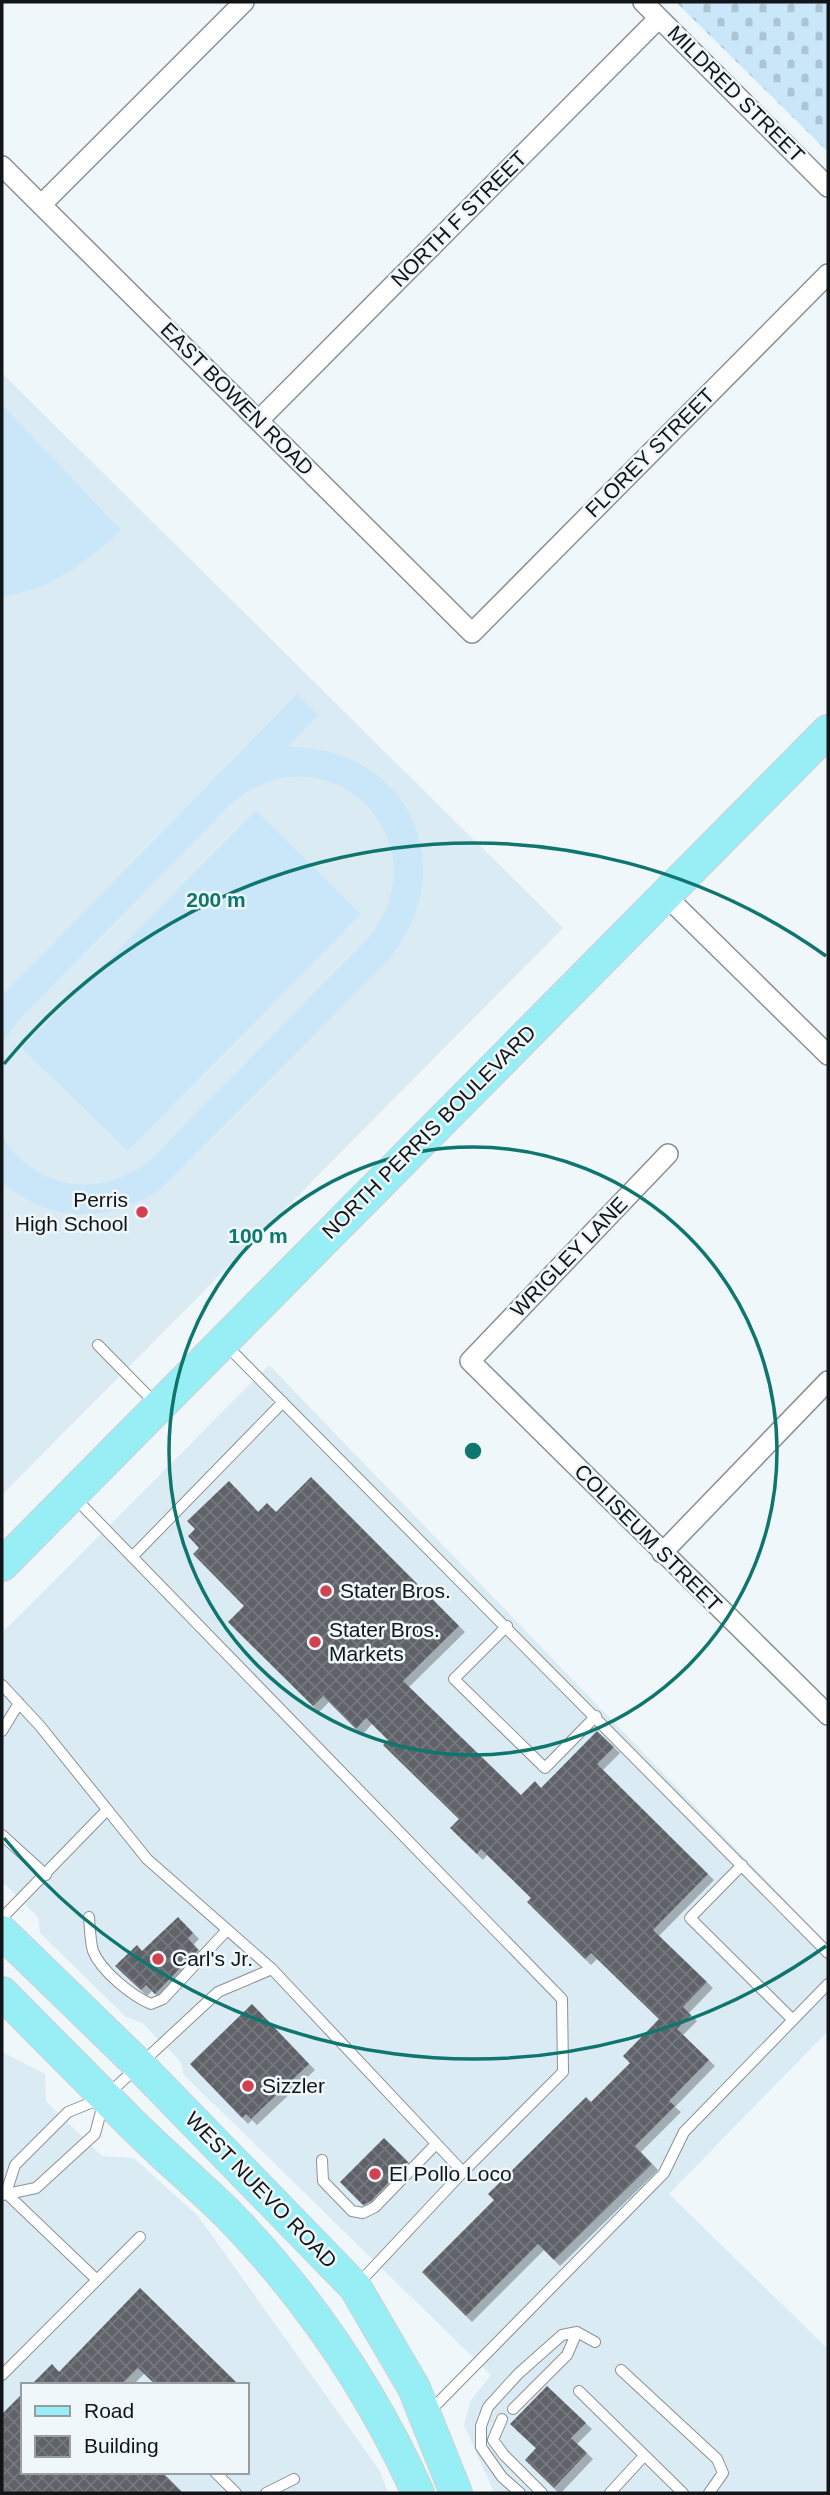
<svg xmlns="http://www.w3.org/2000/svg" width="830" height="2495" font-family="Helvetica,sans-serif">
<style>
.built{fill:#dbebf4;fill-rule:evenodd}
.grass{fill:#c9e7f8}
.cemetery{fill:url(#cemetery-stones)}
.building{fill:url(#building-cross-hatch);filter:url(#shadow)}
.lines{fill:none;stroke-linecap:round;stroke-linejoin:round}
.service-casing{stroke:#8a9195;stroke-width:12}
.minor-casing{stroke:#8a9195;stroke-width:22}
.primary-casing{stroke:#d0d0d1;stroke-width:34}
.service{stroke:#fff;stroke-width:10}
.minor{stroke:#fff;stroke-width:19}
.primary{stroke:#98eef5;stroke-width:32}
.ring{fill:none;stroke:#0f766e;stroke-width:3.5}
.poi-dot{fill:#d1414e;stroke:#eff7fb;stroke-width:2.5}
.labels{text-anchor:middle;stroke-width:5;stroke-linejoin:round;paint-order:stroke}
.street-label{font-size:21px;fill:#121517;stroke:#eff7fb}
.poi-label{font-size:21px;fill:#121517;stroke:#eff7fb;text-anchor:start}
.centre{fill:#0f766e;stroke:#eff7fb;stroke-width:3.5}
.ring-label{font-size:21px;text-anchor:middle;font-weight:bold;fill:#0f766e;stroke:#eff7fb;stroke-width:5;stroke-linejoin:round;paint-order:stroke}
</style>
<defs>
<pattern id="cemetery-stones" width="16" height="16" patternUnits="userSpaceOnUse" patternTransform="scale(1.75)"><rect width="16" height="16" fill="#c9e7f8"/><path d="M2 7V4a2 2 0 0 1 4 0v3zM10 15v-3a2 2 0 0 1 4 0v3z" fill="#acc5d4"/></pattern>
<pattern id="building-cross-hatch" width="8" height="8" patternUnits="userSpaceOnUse" patternTransform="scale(1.75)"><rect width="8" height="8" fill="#5f6369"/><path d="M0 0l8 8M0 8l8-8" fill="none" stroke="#75787d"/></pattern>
<filter id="shadow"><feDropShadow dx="6" dy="6" stdDeviation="0" flood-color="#0004"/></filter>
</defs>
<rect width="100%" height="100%" fill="#eff7fb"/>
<path class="built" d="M2,373l561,555 -561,567z
M269,1365l559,579v87l-159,163 159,155v144h-334l-30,-68 7,-25 20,-25 -307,-300 -4,-14 -38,-38 -16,-6 -86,-84 -2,-16 -32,-32 -4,-1v-251z
M2,2052l43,22 1,27 56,55 32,2 64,58 182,255 8,22h-386zM23,2385h224v87h-224z"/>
<path class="grass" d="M2,405l119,125c-35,32 -71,61 -119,66z
M297,694l21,21 -31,32c121,-1 178,120 101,213l-228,230c-53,33 -110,34 -158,-8v-46c36,57 102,64 152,21l213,-218c83,-96 -42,-219 -137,-134l-213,217 -15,21v-47z
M256,810l105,104 -233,237 -106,-103z"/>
<path class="cemetery" d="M676,2h152v150z"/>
<path class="building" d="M311,1477l148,149 -56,55 118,114 14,-14 6,7 56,-57 17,16 -17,17 111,110 -55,56 54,52 -24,25 8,8 -14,14 32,31 -40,41 6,5 -40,40 17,18 -98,96 -16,-16 -72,72 -44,-44 72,-72 -6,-6 98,-97 5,5 39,-39 -7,-7 36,-37 -68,-66 -6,6 -58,-57 4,-4 -50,-49 -4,5 -27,-26 9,-9 -76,-74 5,-5 -22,-22 -10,11 -33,-33 -10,10 -85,-84 16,-16 -51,-52 6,-6 -11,-12 7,-7 -8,-8 42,-40 29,31 9,-9 9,9z
M178,1917l15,16 -5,5 10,12 -43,44 -9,-9 -5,5 -26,-24 22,-21 5,6z
M252,2004l57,60 -58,55 -5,-5 -4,4 -52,-54z
M384,2138l24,24 -37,39 -8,4 -23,-23z
M140,2288l99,97h-83l-18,-17 -17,17h-90l21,-21 7,8z
M547,2386l39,37 -15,15 16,15 -33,35 -29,-28 11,-12 -26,-24z
M23,2393v79h139l21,21h-181v-79z"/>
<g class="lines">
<defs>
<path id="service" d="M225,1344l603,609
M98,1345l57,58
M75,1498l487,501 1,73 -100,100 -105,112
M132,1557l151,-155
M507,1626l-53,53 91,89 51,-52
M2,1685l38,41 107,133 125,110 191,203
M2,1731l17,-28
M2,1835l44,40
M742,1865l-52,53 103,102
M89,1917c1,11 1,24 4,34 8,20 39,45 58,53l12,-5 64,-69
M2,1918l105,-108
M322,2160l1,21 29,30 11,2 12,-6 61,-63
M5,2192l92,88
M6,2193l9,-28 53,-53 37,-15 113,-105 54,-23
M2,2195l34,-7 59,-54 8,-30
M621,2370l96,89 6,14 -14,20
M2,2375l138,-138
M579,2391l104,102
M513,2409l54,-54 10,-23
M428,2413l236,-240 20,-41 144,-148
M502,2419l-9,21 11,15 38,38
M215,2472l21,21
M266,2493l28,-14
M520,2493l-18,-16 -21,-30v-21l7,-19 30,-33 44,-39 15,-3 18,10
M610,2493l34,-37"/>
<path id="minor" d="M643,2l185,185
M2,166l470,467 356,-359
M41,205l203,-203
M259,420l400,-402
M664,894l164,161
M668,1154l-198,207 358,354
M662,1553l166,-172"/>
<path id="primary" d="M2,1565l826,-834
M2,1932l136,132 217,223 59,101 42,105
M2,1993c43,43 85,86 128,129 31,31 65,60 97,91 80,82 144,176 191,280"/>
</defs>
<use href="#service" class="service-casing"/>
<use href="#minor" class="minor-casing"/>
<use href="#primary" class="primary-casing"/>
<use href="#service" class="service"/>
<use href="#minor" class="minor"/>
<use href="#primary" class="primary"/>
</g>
<g class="ring">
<circle cx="473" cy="1451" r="304"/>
<path d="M826 1946A608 608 0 0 1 4 1838M4 1064A608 608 0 0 1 826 956"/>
</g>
<g class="poi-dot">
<circle cx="142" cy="1212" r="7"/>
<circle cx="326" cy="1591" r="7"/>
<circle cx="315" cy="1642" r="7"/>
<circle cx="158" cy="1959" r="7"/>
<circle cx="248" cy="2086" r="7"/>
<circle cx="375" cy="2174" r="7"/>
</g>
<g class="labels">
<g class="street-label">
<text transform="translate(736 94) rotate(45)" y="7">MILDRED STREET</text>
<text transform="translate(459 219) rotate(-45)" y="7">NORTH F STREET</text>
<text transform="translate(237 399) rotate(45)" y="7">EAST BOWEN ROAD</text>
<text transform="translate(650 453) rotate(-45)" y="7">FLOREY STREET</text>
<text transform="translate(429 1132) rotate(-45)" y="7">NORTH PERRIS BOULEVARD</text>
<text transform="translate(569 1257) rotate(-46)" y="7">WRIGLEY LANE</text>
<text transform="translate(648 1538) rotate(45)" y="7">COLISEUM STREET</text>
<text transform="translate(261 2190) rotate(46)" y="7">WEST NUEVO ROAD</text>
</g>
<g class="poi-label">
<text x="128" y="1207" text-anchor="end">Perris<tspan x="128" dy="24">High School</tspan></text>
<text x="340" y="1598">Stater Bros.</text>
<text x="329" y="1637">Stater Bros.<tspan x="329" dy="24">Markets</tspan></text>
<text x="172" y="1966">Carl's Jr.</text>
<text x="262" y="2093">Sizzler</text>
<text x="389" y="2181">El Pollo Loco</text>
</g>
</g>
<circle cx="473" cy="1451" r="10" class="centre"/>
<g class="ring-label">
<text x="216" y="907">200 m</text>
<text x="258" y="1243">100 m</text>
</g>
<rect width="830" height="2495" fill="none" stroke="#121517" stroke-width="7"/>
<rect x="21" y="2383" width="228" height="91" fill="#eff7fb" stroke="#979da0" stroke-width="2"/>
<rect x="35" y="2406" width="35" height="10" fill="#98eef5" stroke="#979da0" stroke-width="2"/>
<text x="84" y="2418" font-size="21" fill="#121517">Road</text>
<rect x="35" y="2436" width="35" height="21" fill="url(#building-cross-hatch)" stroke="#979da0" stroke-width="2"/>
<text x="84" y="2453" font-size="21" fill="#121517">Building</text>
</svg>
